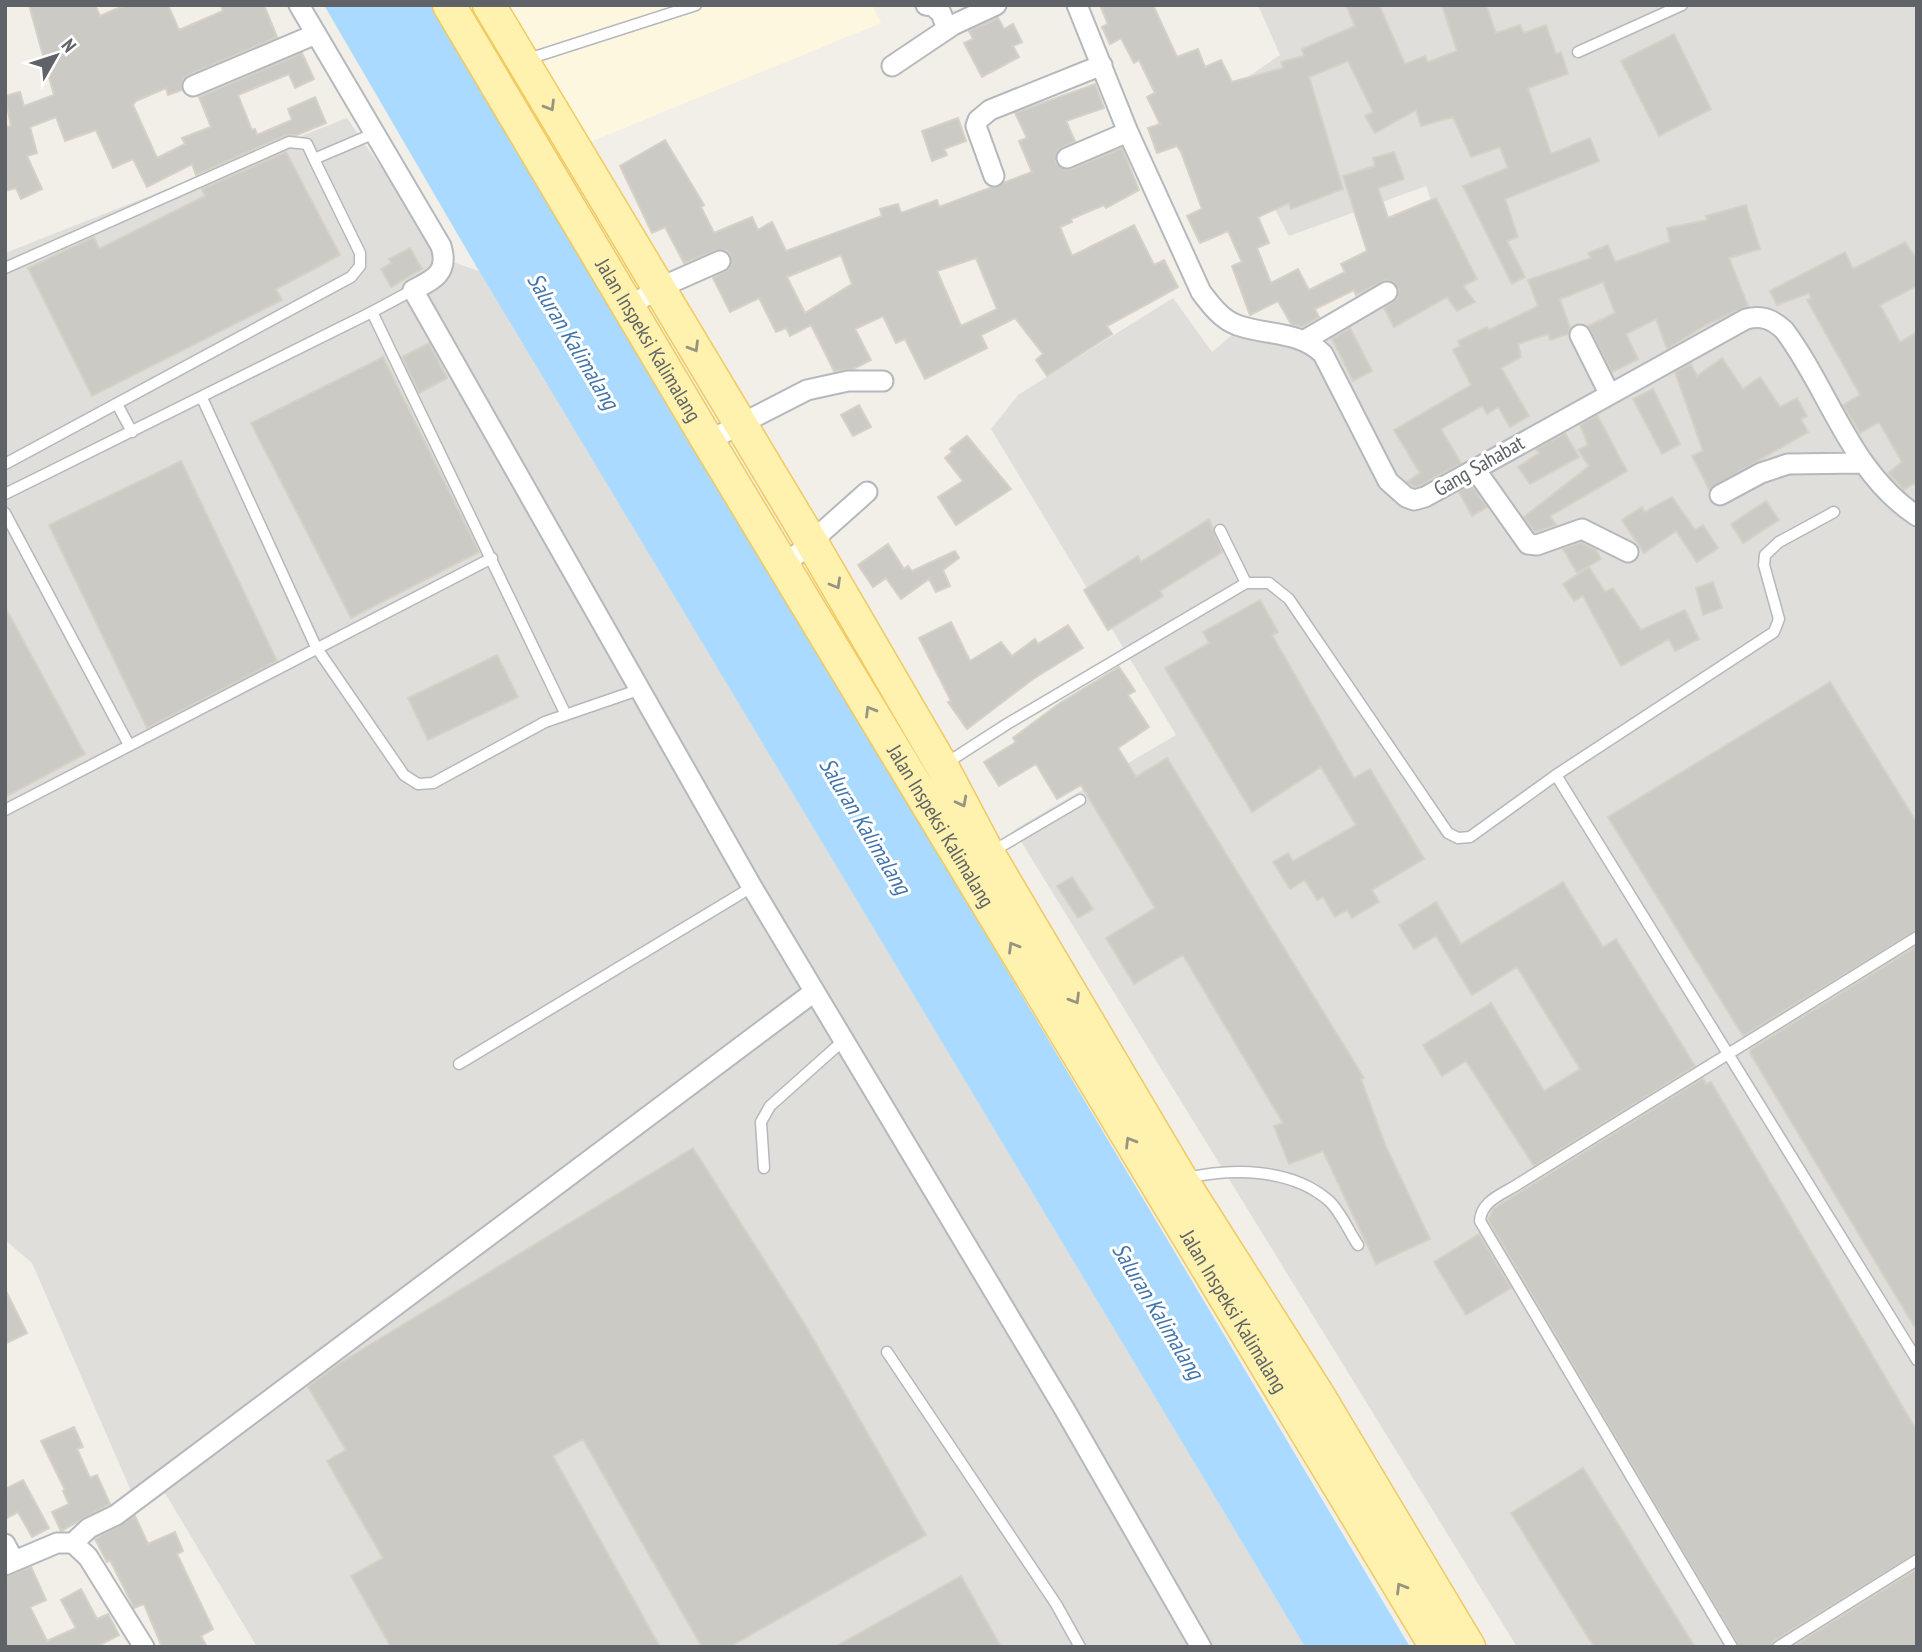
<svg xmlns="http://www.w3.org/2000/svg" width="1922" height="1652" font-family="'PT Sans Narrow',sans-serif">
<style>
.commercial{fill:#fef7e0}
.industrial{fill:#e0deda}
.water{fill:#aadaff}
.building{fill:#cccac5;stroke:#d6d1c6;stroke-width:2;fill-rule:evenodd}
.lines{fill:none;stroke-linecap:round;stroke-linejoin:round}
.service-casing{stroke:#b5b8bc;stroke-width:13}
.minor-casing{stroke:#b5b8bc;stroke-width:23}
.primary-casing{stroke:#f2c960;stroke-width:35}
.service{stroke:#fff;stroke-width:10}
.minor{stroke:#fff;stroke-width:19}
.primary{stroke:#fff2af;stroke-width:32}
.oneway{stroke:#979581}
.labels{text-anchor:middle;stroke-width:6;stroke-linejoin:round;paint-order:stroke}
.street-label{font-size:21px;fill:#5f6368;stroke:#fff}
.water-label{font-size:23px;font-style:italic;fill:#4174aa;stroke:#fff}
</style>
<rect width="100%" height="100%" fill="#f1efe8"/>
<path class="commercial" d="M502,5h370l9,18 -296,121z"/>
<path class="industrial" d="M1258,5h659v1642h-400l-503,-817 162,-95 -185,-306 27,-34 155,-97 39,54 35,-30 81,14 127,-67 -29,-83 -137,50 -73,-138 64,-43z
M347,118l97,141 35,12 826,1376h-1048l-92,-154 -27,14 -106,-244 -27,-23v-987z"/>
<path class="water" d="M324,5h108l978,1642h-105l-826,-1376z"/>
<path class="building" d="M29,5h66l5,11 25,-11h43l11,25 44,-19 -2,-6h43l13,32 -89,38 -5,4 -1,11 -14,5 -2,-7 -30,13 -3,4 24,53 28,-14 -3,-6 29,-11 -12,-30 103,-44 12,26 -19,9 -6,-14 -51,21 14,35 3,-1 2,6 35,-15 -4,-11 27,-12 11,26 -29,12h-11l-90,40 -4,-11 -45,23 -14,-28 -20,9 -17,-38 -31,11 -9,-24 -26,10 7,26 -10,3 15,33 -21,10 -5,-11 -11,3v-64l6,-1 -6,-30 15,-4 4,14 30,-11z
M1100,5h53l24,52 21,-8 7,18 16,-7 11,22 51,-14 -2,-6 23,-6 -2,-7 53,-23 -9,-21h33l26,59 20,-8 3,6 29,-11 -15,-46h44l10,28 24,-8 4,8 22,-8 10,29 5,-2 7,22 -40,14 23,66 39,-16 9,23 -94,38 13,38 -11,4 18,36 -13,7 -49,-98 45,-18 -8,-21 -29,10 -18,-40 -32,9 -5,-16 -41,23 -10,-17 8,-4 -25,-51 -39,16 34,112 -52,20 -2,-6 -31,14 11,26 -12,5 14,35 27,-14 11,21 36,-18 -4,-8 26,-13 -24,-75 32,-10 -2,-8 21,-6 10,27 -26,9 10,30 48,-20 41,81 -14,7 12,16 -18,9 -10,-14 -53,30 -10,-19 13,-9 2,-8 -5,-9 -8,-2 -30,15 -2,-5 -39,19 4,8 -17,10 -11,-3 -13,-23 -28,14 -18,-49 10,-4 -14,-31 -28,12 -13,-27 15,-7 -21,-57 -4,-6 -20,7 -9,-25 12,-4 -13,-27 8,-4 -16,-33 -5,3 -13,-25 -11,6 -8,-17 6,-3z
M998,18l6,11 9,-5 9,18 -9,4 6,11 -37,20 -18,-34 9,-4 -4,-8z
M1674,34l37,75 -52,27 -38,-75z
M1095,84l9,24 -38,13 9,20 -17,9 -2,13 9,7 6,-1 51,-21 17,42 -33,18 -2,-3 -33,14 1,3 -12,5 12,29 62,-31 20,40 10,-5 14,27 -71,39 5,8 -65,42 -11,-16 7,-6 -28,-36 -34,17 6,13 -62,31 -20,-40 -9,4 -13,-27 -28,13 16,31 -18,9 -19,2 -23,-46 -21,11 -4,-8 -10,4 -17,-34 -29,14 -17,-34 16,-9 2,-14 -4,-4 -11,-1 -32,13 -19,-36 -13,6 -32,-67 45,-26 39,65 -3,2 13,26 38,-16 6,13 14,-8 14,29 96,-35 -2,-7 18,-5 3,9 36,-13 2,7 93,-35 -13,-31 8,-3 -12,-25zM841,255l11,29 -47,29 -18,-36zM976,258l21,51 -36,17 -24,-55z
M958,118l8,23 -22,8 3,6 -15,6 -10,-30z
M286,152l54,103 -64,34 6,11 -190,96 -64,-128 66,-31 5,12 106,-53 -3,-7z
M1746,205l14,44 -31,9 19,48 -42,19 -39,24 -11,-30 -30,15 12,25 -26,13 -24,-46 27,-13 -12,-31 -43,17 10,29 -2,6 -18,6 -2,-6 -30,10 3,13 -20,11 28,48 -19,11 -12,-20 -11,7 -5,-8 -41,23 20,34 -41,23 -5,1 -8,-5 13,-9 -26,-43 77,-45 -18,-35 7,-4 -2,-5 29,-14 2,3 49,-24 -10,-26 63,-22 -3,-5 20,-8 7,17 55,-20 -3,-14 40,-8 -1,-4z
M1905,242l12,17v27l-37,19 20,37 17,-10v155l-3,-4 -10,7 -16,-17 14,-11 -23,-40 -19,11 -17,-28 17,-10 -53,-95 4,-2 -2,-5 -32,12 -7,-14 75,-39 8,17z
M410,248l12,21 -31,18 -10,-18 11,-6 -3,-4z
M1350,328l22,43 -19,10 -21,-42z
M429,343l18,35 -28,15 -17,-36z
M383,357l96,195 -128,66 -100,-195z
M1722,358l21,31 17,-12 20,30 17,-9 10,18 -6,3 7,13 -99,57 -17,-33 11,-5 -28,-79 16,-8 6,12z
M1653,389l27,55 -18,10 -29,-55z
M859,405l12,22 -18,9 -12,-21z
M1597,415l30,56 -77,45 6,9 -21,7 -11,-15 65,-51 -11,-16 10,-5 -8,-20z
M1565,433l14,24 -49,27 -12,-17 21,-14 -3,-4z
M967,436l44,53 -55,36 -18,-28 25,-16 -18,-23 7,-6 -2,-3z
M181,461l96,200 -130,67 -98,-203z
M1471,485l16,22 -15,9 -13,-24z
M1672,497l23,33 8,-5 15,23 -21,14 -21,-31 -32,22 -22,-33 20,-13 3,5z
M1766,501l13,19 -36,23 -12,-19z
M1209,519l13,33 -62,39 3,5 -55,34 -24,-40 54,-34 3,6z
M1581,542l15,8 5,9 -24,14 -14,-24z
M888,544l16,25 4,-3 4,5 43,-20 4,7 -16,12 7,16 -14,6 -7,-13 -28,20 -15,-21 -13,9 -15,-22z
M1589,567l16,25 8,-4 28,42 44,-20 14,29 -24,12 -6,-12 -48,27 -38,-70 -9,5 -11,-17z
M1713,582l9,26 -19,7 -7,-27z
M1260,600l18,32 -6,3 82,143 16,-9 54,90 -52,31 7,12 -27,16 -5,-8 -12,7 -12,-20 -6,3 -12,-20 -15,9 -17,-27 15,-9 5,8 63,-36 -35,-58 -69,45 -87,-144 44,-25 -6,-11z
M5,607l80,147 -80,43z
M951,622l19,39 31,-19 11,14 23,-17 3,5 30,-19 15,23 -50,31 -66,50 -19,-27 3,-1 -32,-63z
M497,655l21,42 -90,43 -20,-42z
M1119,667l16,24 -7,4 21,32 -31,21 18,29 31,-19 197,320 -3,1 25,68 44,92 -54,25 -53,-113 -34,13 -15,-38 9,-3 -100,-168 -49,29 -28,-46 49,-30 -74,-123 -24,14 -21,-35 -37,22 -15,-24 32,-20 -3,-4 47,-35z
M1830,682l87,141v107l-174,106 -135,-219z
M1072,877l21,32 -15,9 -21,-32z
M1563,882l40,65 13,-8 79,127 -161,100 -68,-105 -24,15 -19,-31 68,-42 53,88 36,-22 -63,-102 -45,28 -36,-59 -22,13 -15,-24 37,-23 25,42z
M1917,946v385l-167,-278 1,-4z
M1703,1078l3,6 5,-2 206,349v122l-143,88 -3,6h-32l-251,-427 5,-11z
M693,1148l111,175 122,212 -197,112h-27l-119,-208 -30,17 107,191h-269l-40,-71 32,-18 -56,-97 19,-11 -38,-63 32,-24z
M1479,1234l32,54 -45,27 -32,-53z
M5,1289l22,44 -22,11z
M74,1427l9,20 -6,2 13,29 7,-3 13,29 -49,27 -9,-19 17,-8 -6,-13 2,-1 -24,-49z
M1583,1468l112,179h-101l-83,-134z
M23,1480l26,48 -17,9 -14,-25 -13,7v-30z
M135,1516l13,28 27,-12 8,19 -6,3 36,75 -12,7 6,11h-45l-18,-43 -10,4 -24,-48 -3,2 -12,-23z
M31,1567l15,33 -16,7 17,34 29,-13 -15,-28 20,-11 16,30 11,-5 11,21 -23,12h-91v-70z
M1917,1569v78h-125z
M961,1576l40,71h-166z"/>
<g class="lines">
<defs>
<path id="service" d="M1578,52l104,-47
M528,59l168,-54
M5,268l284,-126 18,2 7,15
M372,312l41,-22
M202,398l114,249 88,128 14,9 15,-1 112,-61 93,-32
M117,404l15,28
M5,464l346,-187 9,-11v-13l-46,-94 61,-26
M5,494l367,-182 193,401
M5,513l124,232
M1220,530l26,53
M945,764l62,-40 239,-141h23l20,16 159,234 10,5 12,-1 86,-62 218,-143 5,-13 -15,-54 1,-10 14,-13 55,-30
M1556,775l361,585
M5,810l487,-252
M993,851l87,-51
M459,1064l293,-177
M764,1168l-3,-46 9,-16 74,-66
M1187,1178c45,-10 104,-10 141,22 12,10 21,32 30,45
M887,1352l169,252 24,43
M1732,1647l-252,-426c1,-19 20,-26 35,-35l402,-249
M1778,1647l139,-87"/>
<path id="minor" d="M299,5l142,241c8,26 -6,33 -28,44l339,597 313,523 136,237
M926,5l7,1 8,7 6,16
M1077,5l51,127 73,160c9,12 21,28 36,33 30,11 61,5 86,29l65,127 18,16 8,3 11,-3 321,-178c16,-4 26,0 38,11 46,61 66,142 133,186
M892,66l61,-41 43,-20
M193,86l123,-52
M1067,158l61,-26
M994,176l-18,-50 2,-6 12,-10 112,-45
M628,307l31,-19 61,-27
M1580,335l29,58
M1305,340l82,-48
M708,441l99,-51 41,-9h35
M1475,469l53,75 9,1 45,-16 46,23
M1720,495l41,-22 27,-9 74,-1
M784,566l83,-74
M73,1543l16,-15 27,-13 698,-523
M5,1544l9,17
M5,1565l52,-22h16l15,14 56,90"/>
<g id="primary">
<path id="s1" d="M449,5l259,436 728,1206"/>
<path d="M489,5l323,538 130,223 46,87 193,326 136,214 152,254"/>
</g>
</defs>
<use href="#service" class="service-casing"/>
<use href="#minor" class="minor-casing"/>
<use href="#primary" class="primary-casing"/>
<use href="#service" class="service"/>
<use href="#minor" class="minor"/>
<use href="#primary" class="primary"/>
</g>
<defs><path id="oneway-chevron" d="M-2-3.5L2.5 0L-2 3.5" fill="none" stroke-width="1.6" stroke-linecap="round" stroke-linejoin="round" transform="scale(1.75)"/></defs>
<g class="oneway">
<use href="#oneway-chevron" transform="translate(550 106) rotate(59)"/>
<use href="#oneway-chevron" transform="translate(694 347) rotate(59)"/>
<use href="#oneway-chevron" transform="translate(836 584) rotate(60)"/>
<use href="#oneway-chevron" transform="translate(870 711) rotate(-121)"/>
<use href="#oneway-chevron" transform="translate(962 802) rotate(62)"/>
<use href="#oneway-chevron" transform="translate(1013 947) rotate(-121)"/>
<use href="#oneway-chevron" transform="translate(1075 999) rotate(59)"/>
<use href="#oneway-chevron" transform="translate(1130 1142) rotate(-121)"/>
<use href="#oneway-chevron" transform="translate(1401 1588) rotate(-121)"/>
</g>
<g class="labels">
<g class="street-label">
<text dy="7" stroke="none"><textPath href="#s1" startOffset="390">Jalan Inspeksi Kalimalang</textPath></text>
<text transform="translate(1479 466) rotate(-30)" y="7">Gang Sahabat</text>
<text dy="7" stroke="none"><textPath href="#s1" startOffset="957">Jalan Inspeksi Kalimalang</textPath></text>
<text dy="7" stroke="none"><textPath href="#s1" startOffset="1524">Jalan Inspeksi Kalimalang</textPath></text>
</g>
<g class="water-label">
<text transform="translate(573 341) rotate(59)" y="8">Saluran Kalimalang</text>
<text transform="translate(865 826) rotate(59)" y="8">Saluran Kalimalang</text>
<text transform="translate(1158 1311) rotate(59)" y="8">Saluran Kalimalang</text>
</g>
</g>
<rect width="1922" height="1652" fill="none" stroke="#5f6368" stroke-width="14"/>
<g transform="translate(56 56) rotate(51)" stroke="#ffffff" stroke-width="5" paint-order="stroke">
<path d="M0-5L12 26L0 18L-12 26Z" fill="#5f6368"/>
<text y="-10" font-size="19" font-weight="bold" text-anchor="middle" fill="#5f6368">N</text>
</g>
</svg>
